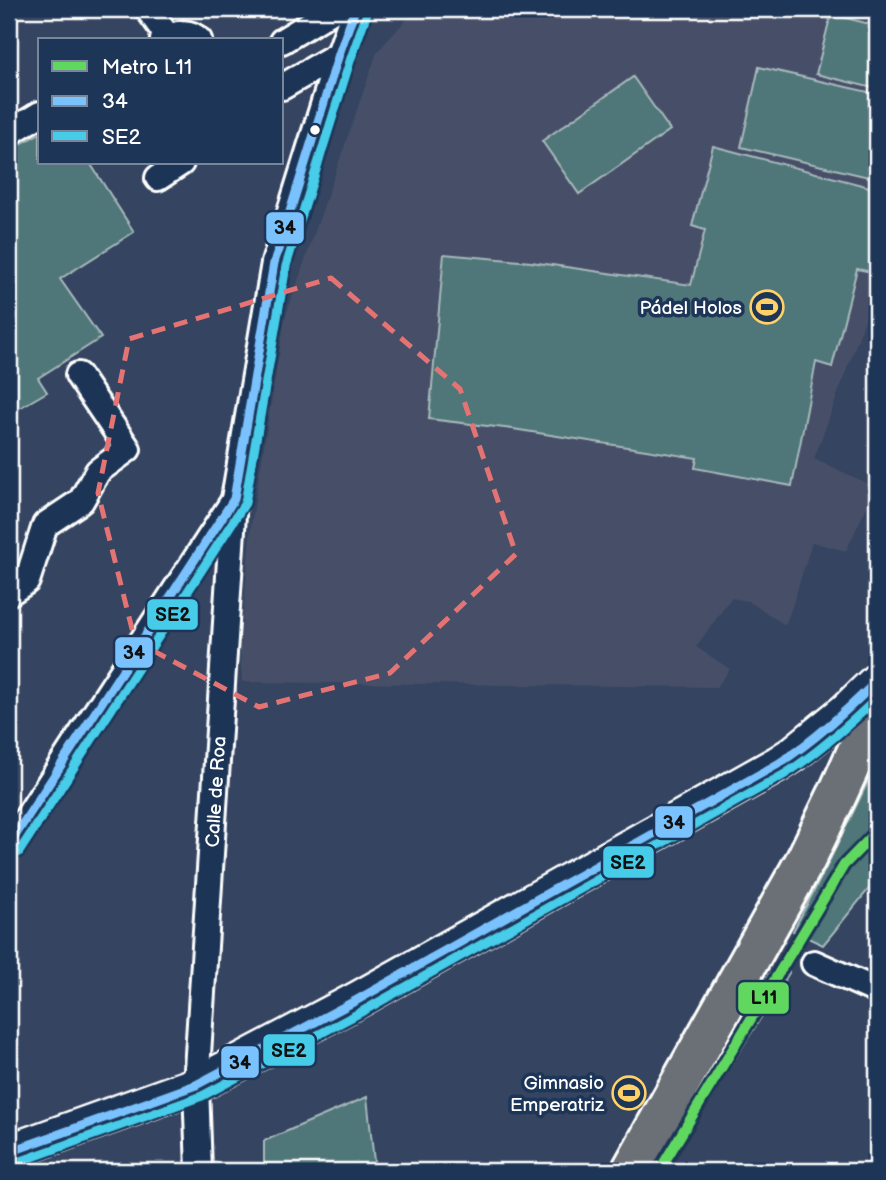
<svg xmlns="http://www.w3.org/2000/svg" width="886" height="1180" font-family="'Balsamiq Sans',sans-serif">
<style>
.built{fill:#464f67}
.green{fill:#507679;stroke:#a8babc;stroke-width:2}
.lines{fill:none;stroke-linecap:round;stroke-linejoin:round}
.street-casing{stroke:#fff;stroke-width:30}
.secondary-casing{stroke:#fff;stroke-width:40}
.primary-casing{stroke:#fff;stroke-width:44}
.street{stroke:#1d3557;stroke-width:24}
.secondary{stroke:#1d3557;stroke-width:35}
.primary{stroke:#6b6f75;stroke-width:38}
.bus-1-casing{stroke:#1d3557;stroke-width:14}
.bus-2-casing{stroke:#1d3557;stroke-width:14}
.bus-1{stroke:#7ac2fd;stroke-width:9}
.bus-2{stroke:#46cce9;stroke-width:9}
.metro-1-casing{stroke:#1d3557;stroke-width:16}
.metro-1{stroke:#60d860;stroke-width:10}
.marked{fill:none;stroke:#e47373;stroke-width:5;stroke-dasharray:14 9;stroke-linejoin:round}
.bus-dot{fill:#fff;stroke:#1d3557;stroke-width:2.5}
.labels{text-anchor:middle;stroke-width:7;stroke-linejoin:round;paint-order:stroke}
.poi-label{font-size:19px;fill:#fff;stroke:#1d3557;text-anchor:end}
.street-label{font-size:19px;fill:#fff;stroke:#1d3557}
.line-badge{stroke:#1d3557;stroke-width:2.5}
.pale-badge-label{font-size:19px;text-anchor:middle;font-weight:bold;fill:#111}
</style>
<rect width="100%" height="100%" fill="#354460"/>
<filter id="ink" filterUnits="userSpaceOnUse"><feTurbulence type="fractalNoise" baseFrequency=".0143" numOctaves="2"/><feDisplacementMap in="SourceGraphic" scale="14" xChannelSelector="R" yChannelSelector="G"/><feConvolveMatrix kernelMatrix="1 2 1 2 8 2 1 2 1" color-interpolation-filters="sRGB"/></filter>
<g filter="url(#ink)">
<path class="built" d="M416,9h461v293l-8,7 -55,150 62,28 -30,64 -34,-9 -20,65 -7,18 -37,-24 -17,-3 -35,49 34,22 -13,18 -475,-5 -2,-32 11,-124 34,-208 92,-266z"/>
<path class="green" d="M831,14l46,12v63l-61,-15z
M759,67l118,27v85l-136,-32z
M633,77l37,53 -91,64 -37,-53z
M40,133v30h50l44,69 -74,47 41,59 -63,40 9,14 -38,22v-263z
M713,146l164,43v62l-5,21 -15,-3 -25,98 -16,-5 -24,124 -97,-18 2,-10 -184,-29 -84,-10 15,-165 87,8 160,23 14,-55 -13,-4z
M877,763v116l-54,66 -30,-14 33,-63z
M781,966l8,3v4l-122,194h-6l108,-193 7,-7z
M367,1097l8,74h-111v-30z"/>
<g class="lines">
<defs>
<g id="street">
<path d="M148,9l20,28 -5,3"/>
<path d="M168,37c12,-4 21,-7 31,3"/>
<path d="M282,41l53,-32"/>
<path d="M282,87l57,-33"/>
<path d="M9,133l31,-19"/>
<path d="M158,178l23,-15"/>
<path d="M9,593l18,-12 18,-56 36,-24 17,-30 30,-22 -50,-74"/>
<path d="M9,845l225,-345"/>
<path d="M814,963l63,28"/>
<path id="s1" d="M199,1171l-3,-86 38,-586 40,-236 65,-209 16,-45"/>
</g>
<path id="secondary" d="M9,1152l187,-67 161,-85 421,-236 14,-9 54,-44 31,-30"/>
<path id="primary" d="M631,1171l175,-312 32,-66 39,-86"/>
</defs>
<use href="#street" class="street-casing"/>
<use href="#secondary" class="secondary-casing"/>
<use href="#primary" class="primary-casing"/>
<use href="#street" class="street"/>
<use href="#secondary" class="secondary"/>
<use href="#primary" class="primary"/>
<defs>
<path id="bus-1" d="M9,845l225,-346 40,-236 65,-209 16,-45
M9,1152l187,-67 161,-85 421,-236c36,-23 68,-53 99,-83"/>
<path id="bus-2" d="M19,852l226,-349 41,-237 65,-208 16,-45
M13,1164l189,-68 161,-85 422,-237c33,-21 64,-49 92,-76"/>
</defs>
<use href="#bus-1" class="bus-1-casing"/>
<use href="#bus-2" class="bus-2-casing"/>
<use href="#bus-1" class="bus-1"/>
<use href="#bus-2" class="bus-2"/>
<defs>
<path id="metro-1" d="M659,1171l185,-306 33,-34"/>
</defs>
<use href="#metro-1" class="metro-1-casing"/>
<use href="#metro-1" class="metro-1"/>
</g>
</g>
<path class="marked" d="M331,278l129,111 56,165 -126,119 -131,34 -124,-66 -37,-148 31,-154z"/>
<defs>
<symbol id="stadium-ring" viewBox="-11 -11 22 22"><circle r="9.5" fill="#1d3557" stroke="#ffd166" stroke-width="1.5"/><path d="M0-5a6.5 5 0 1 0 0 10a6.5 5 0 1 0 0-10ZM-3.5-1.8h7v3.6h-7Z" fill="#ffd166"/></symbol>
</defs>
<g fill-rule="evenodd">
<use href="#stadium-ring" x="748" y="288" width="38" height="38"/>
<use href="#stadium-ring" x="610" y="1074" width="38" height="38"/>
</g>
<circle class="bus-dot" cx="315" cy="130" r="6"/>
<g class="labels">
<g class="poi-label">
<text x="742" y="314">Pádel Holos</text>
<text x="604" y="1089">Gimnasio<tspan x="604" dy="22">Emperatriz</tspan></text>
</g>
<g class="street-label">
<text dy="7" stroke="none"><textPath href="#s1" startOffset="380">Calle de Roa</textPath></text>
</g>
</g>
<g class="line-badge">
<rect x="265" y="211" width="40" height="34" rx="7" fill="#7ac2fd"/>
<rect x="146" y="598" width="53" height="33" rx="7" fill="#46cce9"/>
<rect x="114" y="636" width="40" height="33" rx="7" fill="#7ac2fd"/>
<rect x="654" y="805" width="40" height="34" rx="7" fill="#7ac2fd"/>
<rect x="602" y="845" width="53" height="34" rx="7" fill="#46cce9"/>
<rect x="737" y="981" width="53" height="34" rx="7" fill="#60d860"/>
<rect x="262" y="1033" width="54" height="34" rx="7" fill="#46cce9"/>
<rect x="220" y="1045" width="40" height="34" rx="7" fill="#7ac2fd"/>
</g>
<g class="pale-badge-label">
<text x="285" y="234">34</text>
<text x="173" y="621">SE2</text>
<text x="134" y="659">34</text>
<text x="674" y="829">34</text>
<text x="628" y="869">SE2</text>
<text x="764" y="1004">L11</text>
<text x="289" y="1057">SE2</text>
<text x="240" y="1069">34</text>
</g>
<rect width="886" height="1180" fill="none" stroke="#1d3557" stroke-width="35"/>
<rect x="18" y="18" width="851" height="1145" fill="none" stroke="#fff" stroke-width="2.5" filter="url(#ink)"/>
<rect x="38" y="38" width="245" height="126" fill="#1d3557" stroke="#77869a" stroke-width="2"/>
<rect x="52" y="61" width="35" height="10" fill="#60d860" stroke="#77869a" stroke-width="2"/>
<text x="102" y="74" font-size="21" fill="#ffffff">Metro L11</text>
<rect x="52" y="96" width="35" height="10" fill="#7ac2fd" stroke="#77869a" stroke-width="2"/>
<text x="102" y="108" font-size="21" fill="#ffffff">34</text>
<rect x="52" y="131" width="35" height="10" fill="#46cce9" stroke="#77869a" stroke-width="2"/>
<text x="102" y="144" font-size="21" fill="#ffffff">SE2</text>
</svg>
